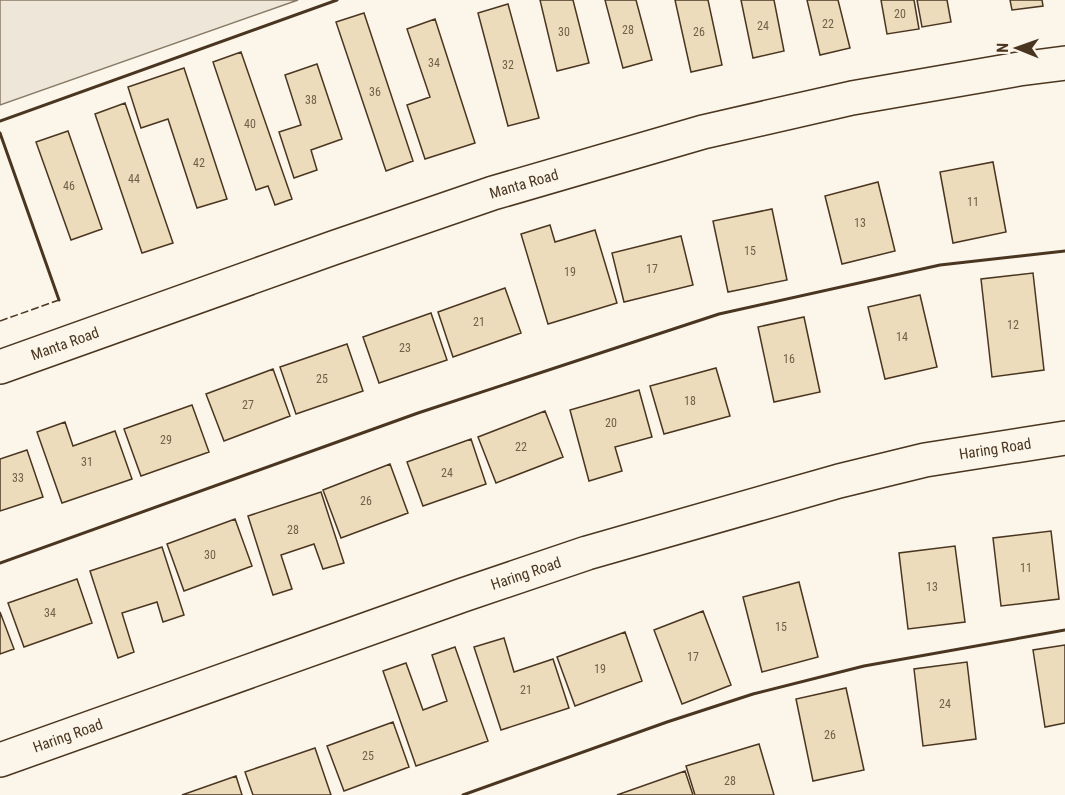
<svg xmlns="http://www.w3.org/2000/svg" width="1065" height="795" font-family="'Roboto Condensed',sans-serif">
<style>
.green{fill:#ede6d9;stroke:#887966;stroke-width:1.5}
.building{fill:#ecdcbc;stroke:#4a3520;stroke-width:1.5}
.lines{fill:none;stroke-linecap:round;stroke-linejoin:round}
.minor-casing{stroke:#4a3520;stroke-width:36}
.minor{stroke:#fbf6e9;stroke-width:33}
.fence{stroke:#4a3520;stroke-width:1.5;stroke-dasharray:8 3;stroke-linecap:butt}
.wall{stroke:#4a3520;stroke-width:3}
.labels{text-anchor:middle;stroke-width:4.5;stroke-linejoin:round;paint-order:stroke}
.number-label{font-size:12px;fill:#725f47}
.street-label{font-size:15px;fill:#4a3520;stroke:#fbf6e9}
</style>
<rect width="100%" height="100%" fill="#fbf6e9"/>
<path class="green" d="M0,0h298l-298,105z"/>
<path class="building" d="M540,0h33l16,63 -32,8z
M605,0h31l16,60 -29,8z
M675,0h33l14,65 -31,7z
M741,0h33l10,51 -31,7z
M807,0h31l12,48 -30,7z
M881,0h33l5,29 -32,5z
M917,0h30l4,22 -29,5z
M1010,0h32l1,6 -31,4z
M508,4l31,114 -31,8 -30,-113z
M364,13l49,148 -27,10 -50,-149z
M435,19l40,124 -50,16 -18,-54 23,-8 -23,-68z
M241,52l51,147 -17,6 -7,-19 -12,4 -43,-128z
M317,64l25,75 -31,11 6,20 -23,8 -15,-46 22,-7 -16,-50z
M184,68l43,131 -30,9 -29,-89 -27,9 -13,-41z
M125,103l48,140 -31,10 -47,-139z
M68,131l34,98 -31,11 -35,-98z
M993,162l13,70 -53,11 -13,-71z
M878,182l17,69 -53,13 -17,-68z
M772,209l15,71 -59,12 -15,-71z
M550,225l5,17 40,-12 22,73 -69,21 -27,-90z
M681,236l12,49 -69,17 -12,-49z
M1033,273l11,97 -52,7 -11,-98z
M505,288l16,45 -68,24 -15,-45z
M920,295l17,72 -52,12 -17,-72z
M431,313l16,47 -68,23 -16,-46z
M804,317l16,75 -46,10 -16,-75z
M347,344l16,47 -67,23 -16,-47z
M716,368l14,48 -66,18 -14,-48z
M273,369l17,47 -66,25 -18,-47z
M639,390l13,47 -37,10 7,24 -33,10 -19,-71z
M192,405l17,47 -68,24 -17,-47z
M545,411l18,46 -67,26 -18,-46z
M65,422l8,24 42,-15 17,48 -70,24 -25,-71z
M471,439l15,45 -63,22 -16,-44z
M27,450l16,47 -43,14v-52z
M390,464l18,49 -67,25 -18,-48z
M321,492l23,71 -21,6 -9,-25 -33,11 11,34 -19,6 -25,-79z
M235,519l17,47 -68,25 -17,-47z
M1051,531l8,68 -58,7 -8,-68z
M955,546l10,76 -57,7 -9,-76z
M162,547l22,68 -21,7 -6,-20 -35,11 12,39 -16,6 -28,-87z
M77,579l15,44 -68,24 -16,-44z
M799,582l19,75 -56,15 -19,-75z
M703,611l28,74 -49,19 -28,-74z
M0,612l14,37 -14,5z
M625,632l17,49 -67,25 -18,-49z
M504,638l10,34 39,-13 16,49 -68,22 -27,-83z
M1065,645v78l-20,4 -12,-77z
M455,647l33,94 -72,25 -33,-95 23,-8 17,47 24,-9 -15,-46z
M967,662l9,77 -53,7 -9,-77z
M846,688l18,82 -51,11 -17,-82z
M393,722l16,45 -65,24 -17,-45z
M759,744l15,51h-79l-9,-29z
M315,748l16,47h-78l-8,-23z
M685,771l8,24h-76z
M236,776l6,19h-60z"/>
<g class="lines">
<defs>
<g id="minor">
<path id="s1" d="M0,367l333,-119 160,-55 210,-61 149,-34 167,-29 46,-6"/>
<path id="s2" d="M0,760l463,-165 124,-42 252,-72 86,-21 140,-22"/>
</g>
</defs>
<use href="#minor" class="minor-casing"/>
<use href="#minor" class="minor"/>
<path class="fence" d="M0,321l59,-21"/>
<path class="wall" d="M0,121l337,-121
M0,133l59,167
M0,563l418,-150 301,-99 221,-49 125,-14
M463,795l204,-73 86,-28 111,-28 201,-36"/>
</g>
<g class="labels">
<g class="number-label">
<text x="900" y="18">20</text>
<text x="828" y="28">22</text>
<text x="763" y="30">24</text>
<text x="628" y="34">28</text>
<text x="564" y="36">30</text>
<text x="699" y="36">26</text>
<text x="434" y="67">34</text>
<text x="508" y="69">32</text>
<text x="375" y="96">36</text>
<text x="311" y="104">38</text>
<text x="250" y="128">40</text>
<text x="199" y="167">42</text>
<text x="134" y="183">44</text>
<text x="69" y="190">46</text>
<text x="973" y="206">11</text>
<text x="860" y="227">13</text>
<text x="750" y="255">15</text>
<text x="652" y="273">17</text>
<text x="570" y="276">19</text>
<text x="479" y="326">21</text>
<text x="1013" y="329">12</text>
<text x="902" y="341">14</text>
<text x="405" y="352">23</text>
<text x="789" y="363">16</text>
<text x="322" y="383">25</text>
<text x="690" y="405">18</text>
<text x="248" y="409">27</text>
<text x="611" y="427">20</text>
<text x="166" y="444">29</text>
<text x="521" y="451">22</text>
<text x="87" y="466">31</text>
<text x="447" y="477">24</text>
<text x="18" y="482">33</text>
<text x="366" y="505">26</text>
<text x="293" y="534">28</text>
<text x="210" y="559">30</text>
<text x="1026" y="572">11</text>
<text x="932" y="591">13</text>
<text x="50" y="617">34</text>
<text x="781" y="631">15</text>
<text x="693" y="661">17</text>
<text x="600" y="673">19</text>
<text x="526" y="694">21</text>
<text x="945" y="708">24</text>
<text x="830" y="739">26</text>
<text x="368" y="760">25</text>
<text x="730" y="785">28</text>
</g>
<g class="street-label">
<text dy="5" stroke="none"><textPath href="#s1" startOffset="555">Manta Road</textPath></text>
<text dy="5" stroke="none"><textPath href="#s1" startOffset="69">Manta Road</textPath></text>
<text dy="5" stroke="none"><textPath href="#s2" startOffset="1044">Haring Road</textPath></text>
<text dy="5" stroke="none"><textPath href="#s2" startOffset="558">Haring Road</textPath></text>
<text dy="5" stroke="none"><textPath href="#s2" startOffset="72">Haring Road</textPath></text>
</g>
</g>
<g transform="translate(1017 48) rotate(271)" stroke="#fbf6e9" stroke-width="4.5" paint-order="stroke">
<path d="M0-4.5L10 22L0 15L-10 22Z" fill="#4a3520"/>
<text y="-9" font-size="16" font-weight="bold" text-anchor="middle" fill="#4a3520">N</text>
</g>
</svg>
